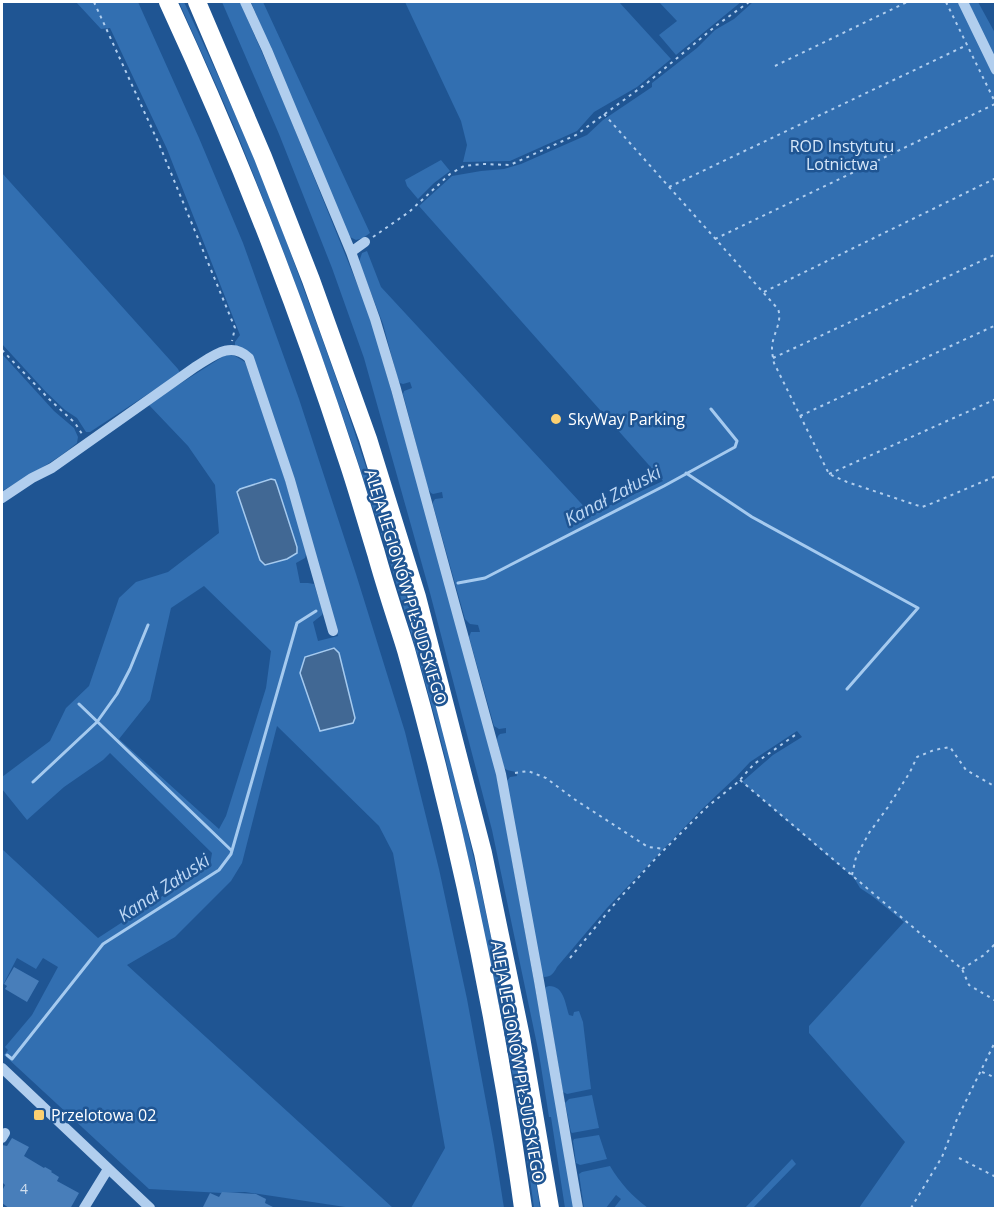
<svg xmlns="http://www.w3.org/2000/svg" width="997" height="1210" font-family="'Open Sans',sans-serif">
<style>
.green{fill:#326fb1;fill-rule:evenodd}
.water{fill:#416894;stroke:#a5caef;stroke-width:1.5}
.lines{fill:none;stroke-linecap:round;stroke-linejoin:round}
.stream{stroke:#a5caef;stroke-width:3}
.building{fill:#487eba}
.path{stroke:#b1ceee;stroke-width:2;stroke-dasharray:3 4.5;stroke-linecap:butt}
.minor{stroke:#b1ceee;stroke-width:10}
.highway{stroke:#fff;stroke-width:18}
.poi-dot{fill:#fcd071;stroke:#1f5593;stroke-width:2}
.labels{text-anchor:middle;stroke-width:5;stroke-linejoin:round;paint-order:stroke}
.number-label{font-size:14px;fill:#d1dfee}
.park-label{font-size:16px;fill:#d7e8fa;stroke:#1f5593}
.poi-label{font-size:16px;fill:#fff;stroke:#1f5593;text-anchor:start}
.street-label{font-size:16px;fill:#fff;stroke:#1f5593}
.water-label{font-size:18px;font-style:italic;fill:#bed8f5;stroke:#1f5593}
</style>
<rect width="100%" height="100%" fill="#1f5593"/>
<path class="green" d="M76,2h62l61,136 44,105 56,156 57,175 49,158 34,137 28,130 27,146 10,63h-93l34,-60 -52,-295 -14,-27 -102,-100 -35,137 -11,18 -56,56 -48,28 266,243h-41l-107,-16 -23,1 -73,-4 -145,-134 4,-5 -3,-3 27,-32 26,-48 -15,-9 -7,11 -19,-11 -15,29v-138l96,89 112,-73 2,-12 -102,-100 -7,7 -39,27 -37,33 -25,-31v-12l48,-36 16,-33 23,-22 30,-88 17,-16 32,-10 51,-39 -4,-48 -27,-39 -40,-42 79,-50 8,2 10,6 29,83 33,106 -2,7 -9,5 4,20h8l6,1 9,28 -1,3 -9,7 5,19 20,-5 -21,-75 -65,-205 -17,-10v-4l5,-7 -73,-186 -57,-121 -9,1zM204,586l67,65 -5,37 -40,128 -7,13 -100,-90 31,-39 21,-92z
M179,2h5c26,55 51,111 75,168 21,52 40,107 60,160 103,285 176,579 221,878h-6c-12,-92 -30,-183 -50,-274 -15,-72 -30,-145 -49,-216 -53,-196 -119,-389 -195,-577 -19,-47 -41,-93 -61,-139z
M222,2h18l44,101 86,213 77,271 49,184 79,437h-10l-14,-91h-2l-10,-63 -47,-224 -62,-237 -66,-235 -32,-90 -53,-134z
M251,2h12l107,231 -7,5 -7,2 -8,-4z
M405,2h214l52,57 -34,28 -43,25 -17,19 -67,30 -47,1 4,-17 -6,-24z
M659,2h82l-65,53 -17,-20 18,-14z
M753,2h207l36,74 -1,1132h-136l46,-66 -96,-109v-7l95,-104 -32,-26 -12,-8 -6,-10 -112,-96 31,-27 29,-18 -5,-6 -47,31 -14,15 -35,33 -94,98 -50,59c-3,6 -6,10 -13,10l-3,-5 -35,-190 4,-5 7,-1 -1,-4 -9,-2 -3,-2 -7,-28 1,-4 2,-2 6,-1v-5l-7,1 -5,-3 -25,-89 2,-5h9l-2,-7 -8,-1 -5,-5 -32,-114v-3l2,-3 8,-1 -1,-6 -9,2 -2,-1 -3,-4 -25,-95 1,-3 8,-3 -2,-6 -7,2 -3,-1 -2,-3 -15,-56 -24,-62 3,-9 5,-2 14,36 210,227 72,-33 -244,-275 33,-30 29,-5 23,-2 17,-5 66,-29 16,-15 49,-33v-4l45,-35 18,-18 19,-11z
M967,2h11l17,31v29z
M441,160l9,11 -16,12 -16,16 -11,-13 -2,-6z
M2,173l176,196 2,4 -90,59h-4l-9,-14 -12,-8 -19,-18 -44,-48z
M2,354l52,57 20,17 4,9 -1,6c-23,19 -49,33 -75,48z
M549,986c15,0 16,17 20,29l4,1 1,-4 5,-1 4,11 8,67 -24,5 -4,-2 -18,-102 1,-3z
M592,1095l7,33 -27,5 -1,-1 -6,-29 4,-4z
M599,1135l8,24 -27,6 -4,-2 -3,-22 1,-2z
M792,1159l4,5 -43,44h-8z
M610,1166c10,17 22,30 38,42h-34l7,-9 -5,-4 -10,13h-22l-5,-34 3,-2z"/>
<path class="water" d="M271,479l4,1 2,5 20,62v6l-10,6 -22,6 -5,-5 -23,-68 3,-3z
M334,648l5,5 16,65 -2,5 -33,8 -20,-58 5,-16z"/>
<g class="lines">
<path class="stream" d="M686,473l66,44 166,91 -71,81
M458,583l27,-5 179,-92 71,-39 2,-6 -26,-32
M79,704l152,146
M33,782l64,-60 20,-28 13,-25 18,-44
M7,1055l5,4 91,-115 116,-74 12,-16 66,-231 19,-12"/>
</g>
<path class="building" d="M14,967l25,14 -12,21 -22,-13 2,-3 -3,-2z
M12,1138l17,9 -5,9 20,12 1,-1 7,4 -1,1 8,5 -2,4 22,12 -9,16h-60l-8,-6v-12l3,-6 -3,-3v-37l5,1z
M222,1192l34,2 10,5 -1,4 12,6h-75l8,-16 9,4z"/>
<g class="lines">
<path class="path" d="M94,2l65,142 76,184 -3,13
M946,2l50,102
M775,66l132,-64
M604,114l174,195c5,13 -6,26 -6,39 0,5 1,10 2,15l55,111 18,8 75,25 11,-4 63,-27
M669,187l298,-142
M373,237l36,-25 41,-38 14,-8 19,-2 27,1 66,-30 71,-52 70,-58 32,-23
M715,239l280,-135
M764,292l232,-114
M2,350l47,49 26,24 7,11
M773,358l223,-104
M800,416l196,-91
M829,474l167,-75
M515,773l13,-2 18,7 28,21 74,48 17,2
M740,780l222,189 7,16 27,16
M852,875l4,-18 13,-24 19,-26 22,-35 7,-15 17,-7 16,-3 16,23 30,17
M570,958l47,-57 40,-44 50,-50 31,-25 16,-18 44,-31
M962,969l22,-14 12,-12
M982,1072l14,6
M959,1158l37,19
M911,1208l31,-51 15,-38 39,-79"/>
<path class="minor" d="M245,2l22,48 84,202 24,67 21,70 105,385 38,207 39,227
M963,2l33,68
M351,252l14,-10
M2,498l30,-20 20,-10 143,-101c18,-11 36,-27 54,-9l41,122 43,151
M2,1068l148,140
M2,1138l3,-5
M84,1208l24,-39"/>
<path class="highway" d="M168,2c68,147 128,300 178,454 11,32 20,65 30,97 9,33 20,65 30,97 52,183 91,370 117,558
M197,2l66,155 48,123 57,159 49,158 66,256 38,184 29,171"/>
</g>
<g class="poi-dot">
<circle cx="556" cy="419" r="6"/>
<rect x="33" y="1109" width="12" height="12" rx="3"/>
</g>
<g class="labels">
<g class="number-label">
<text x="24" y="1194">4</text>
</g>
<g class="park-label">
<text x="842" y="152">ROD Instytutu<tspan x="842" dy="18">Lotnictwa</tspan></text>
</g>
<g class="poi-label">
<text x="568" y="425">SkyWay Parking</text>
<text x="51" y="1121">Przelotowa 02</text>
</g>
<g class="street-label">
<text transform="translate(406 587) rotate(73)" y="6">ALEJA LEGIONÓW PIŁSUDSKIEGO</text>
<text transform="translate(518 1062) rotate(80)" y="6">ALEJA LEGIONÓW PIŁSUDSKIEGO</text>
</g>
<g class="water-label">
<text transform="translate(613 496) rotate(-28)" y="6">Kanał Załuski</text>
<text transform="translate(164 888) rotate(-34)" y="6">Kanał Załuski</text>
</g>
</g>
<rect width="997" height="1210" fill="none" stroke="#ffffff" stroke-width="6"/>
</svg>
